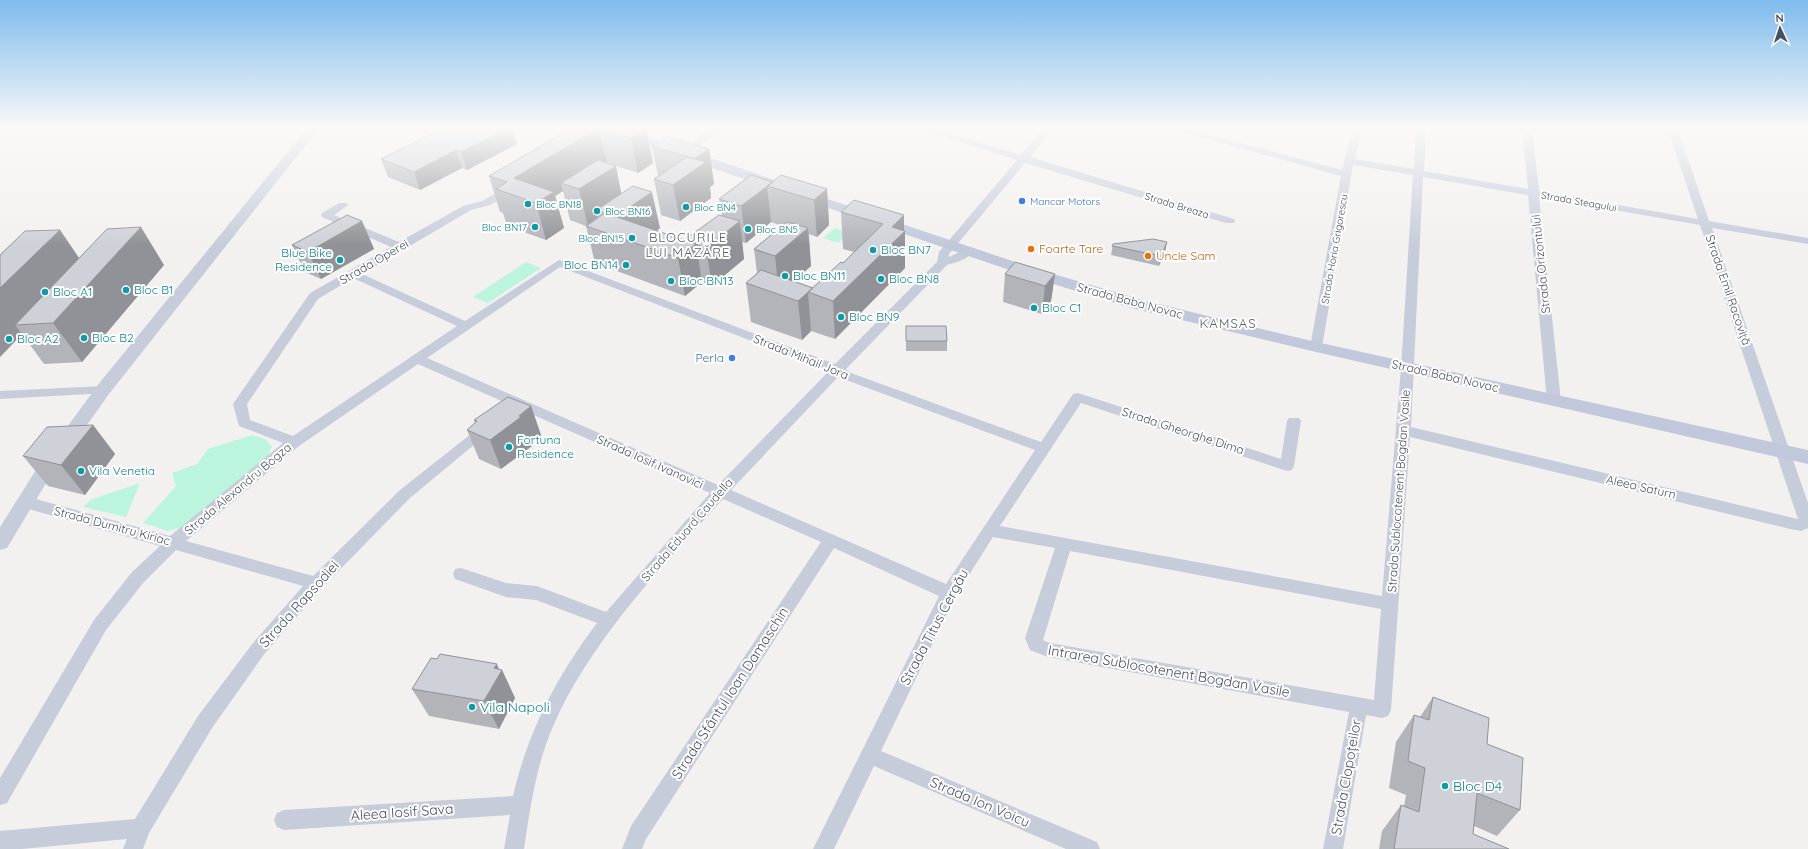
<svg xmlns="http://www.w3.org/2000/svg" width="1808" height="849" font-family="Quicksand,sans-serif">
<style>
.green{fill:#bbf5dd}
.lines{fill:none;stroke-linecap:round;stroke-linejoin:round}
.minor{fill:#c6ccda;fill-rule:evenodd}
.tertiary{fill:#c6ccda;fill-rule:evenodd}
.secondary{fill:#c1c8db;fill-rule:evenodd}
.wall{fill:#b2b4ba}
.shaded-wall{fill:#919297}
.building{fill:#cfd1d8;stroke:#919297}
.shop-dot{fill:#3f7fe0;stroke:#fff;stroke-width:1.5}
.culture-dot{fill:#0f9aa8;stroke:#fff;stroke-width:1.5}
.food-dot{fill:#e8710a;stroke:#fff;stroke-width:1.5}
.labels{text-anchor:middle;stroke-width:4;stroke-linejoin:round;paint-order:stroke}
.far-shop-label{font-size:10px;fill:#366cbe;stroke:#fff;text-anchor:start}
.far-street-label{font-size:10px;fill:#464e60;stroke:#fff}
.far-culture-label{font-size:10px;fill:#0d838f;stroke:#fff;text-anchor:start}
.food-label{font-size:12px;fill:#c56008;stroke:#fff;text-anchor:start}
.culture-label{font-size:12px;fill:#0d838f;stroke:#fff;text-anchor:start}
.street-label{font-size:12px;fill:#464e60;stroke:#fff}
.shop-label{font-size:12px;fill:#366cbe;stroke:#fff;text-anchor:end}
.neighbourhood-label{font-size:13px;letter-spacing:1px;fill:#5c5e66;stroke:#fff}
.near-street-label{font-size:14px;fill:#464e60;stroke:#fff}
.near-culture-label{font-size:14px;fill:#0d838f;stroke:#fff;text-anchor:start}
</style>
<rect width="100%" height="100%" fill="#f3f1f0"/>
<path class="green" d="M835,228l15,4 -12,11 -15,-5z
M526,262l15,6 -53,35 -15,-6z
M252,435l13,4 7,7 -5,12 -87,70 -12,3 -25,-8 33,-37 -4,-13 25,-9 11,-15z
M140,483l-14,34 -43,-10 7,-7z"/>
<g class="lines">
<path class="minor" d="M712,127h12l-37,29h-8l-1,-2 1,-2z
M913,127h16l92,28 24,-28h10l-25,30 204,62 1,2 -1,2h-8l-201,-60 -76,91v3l19,-9 6,3c-7,9 -17,11 -27,14l-101,104 5,4 190,69 32,-48 5,-1 203,66 6,-38 2,-3h10l2,3 -7,45 -2,4 -5,1 -206,-68 -81,123 382,70 19,-228 12,-193 -60,-10 -31,182 -1,3h-10l-1,-3 31,-171 -177,-49h17l161,43 11,-43h10l-8,32 59,10 2,-42h10l-2,44 104,18 -6,-62h10l7,64 159,28 -31,-92h10l32,94 99,17v6l-96,-16 96,275v25l-7,3 -11,-2 -380,-92 -19,273 -3,6 -6,2 -16,-3 -23,134h-20l26,-137 -301,-55 -18,-7 -5,-12 30,-90 -62,-11 -38,60 -74,154 216,91 3,7h-34l-192,-83 -40,83h-21l126,-253 -105,-48 -188,291 -4,10h-20l9,-23 190,-284 -98,-43c-61,67 -136,146 -171,230 -16,38 -22,79 -28,120h-20l6,-34 -226,15 -7,-3 -3,-7 3,-7 7,-3 229,-14c15,-65 44,-120 84,-173l-61,-23 -30,-3 -51,-18 -2,-5 2,-5 6,-1 45,15 31,3 69,26 104,-119 -292,-129 -119,82 -113,95 127,35 87,-86 81,-64 5,-2 5,2 2,3 -83,69 -88,90 -57,65 -53,75 -63,105 -6,16h-20l4,-10 -105,10h-22v-18l135,-12 63,-103 55,-73 50,-57 -127,-36 -32,32 -38,48 -99,173 -7,2v-27l94,-158 38,-48 28,-26 -135,-38 -5,-2 -3,-4 3,-4 5,-2 145,40 113,-93 -44,-17 -6,-22 77,-111 81,-46 -69,-30 -1,-2 1,-2 17,-10h8l1,2 -14,10 65,27 64,-36 19,-5 26,-15h8l1,2 -1,2 -26,15 -19,5 -109,64 103,47 94,-61 276,104 102,-102 2,-10 78,-92zM1423,177l105,18 19,206 2,3h10l2,-3 -22,-204 161,28 98,294 -387,-92zM560,267l269,104 -111,114 -291,-127zM353,278l104,48 -164,110 -43,-16 -3,-16 71,-105zM838,377l197,73 -89,134 -215,-94zM1070,551l311,58 -7,91 -324,-57 -7,-3z
M103,386l5,1 2,3 -2,3 -108,6v-8z"/>
<path class="tertiary" d="M308,127h12l-211,267 -61,86 -41,68 -7,2v-23l36,-57 61,-84z"/>
<path class="secondary" d="M600,127h20l158,54 2,3 -2,3h-10l-167,-57z
M804,191l229,77 109,32 174,42 492,108v14l-492,-112 -185,-44 -110,-34 -222,-76 -2,-3 2,-3z"/>
</g>
<path class="wall" d="M446,127h66l5,17 -50,26 -5,-2 -42,22 -32,-13 -7,-18z
M574,127l72,1 7,35 -15,10 -25,-8 8,28 39,35 -4,3 28,9 38,-24 -3,-17 54,-17 54,7 2,36 -12,12 -8,-3 2,32 -17,15 19,7 30,-25 11,-11 -11,-3 -2,-37 63,3v15l1,1v37l-70,71 -24,-8 -9,9 -51,-18 -5,-39 11,-10 -3,-24 28,-23 -11,-4 -25,21 -4,-1 2,17 -32,27 -10,-4 -17,14 -90,-33 -9,-37 -16,-6 -7,-29 -8,5 9,32 -18,12 -39,-14 -4,-13 -3,-1 -11,-36z
M652,146l57,3 5,35 -4,3 1,11 -31,23 -19,-6 -7,-36 4,-3z
M362,221l12,28 -53,30 -16,-7 -13,-27z
M60,230l19,28 85,7 -82,97 -38,2 -22,-30 -22,23v-102z
M1167,242l-2,9 -6,15 -48,-11 2,-11z
M1005,274h50l-4,27 -9,13 -39,-12z
M906,326l41,15v10h-41z
M531,406l10,29 -10,9 1,2 -31,23 -22,-10 -12,-29 8,-7 -1,-3z
M93,425l22,29 -30,41 -37,-9 -25,-30z
M499,669l3,1 13,28 -16,31 -70,-13 -17,-27z
M1433,697l54,47 33,66 -23,26 -23,-10 -1,8 36,15h-130l3,-18 19,-26 3,1 2,-11 -17,-7 7,-46 18,-27 6,2z"/>
<path class="shaded-wall" d="M511,127h1l5,17 -50,26 -6,-18z
M599,128l8,35 -46,20 2,8 -8,5 9,32 -18,12 -10,-37 -22,-25z
M646,128l7,35 -15,10 -7,-35z
M709,149l5,35 -4,3 1,11 -31,23 -7,-36 21,-26z
M456,150l6,18 -42,22 -6,-18z
M616,166l7,36 -27,8 2,9 -10,7 -9,-37z
M773,182l-6,4 4,36 -25,21 -5,-37z
M827,189l2,36 -12,12 -3,-37z
M652,192l8,36 -22,16 -23,-27z
M904,215v17l1,-1v37l-70,71 -2,-38 59,-74z
M362,221l12,28 -53,30 -13,-27z
M740,221l4,38 -32,27 -6,-38z
M141,227l23,38 -82,97 -29,-39z
M808,228l3,38 -32,28 -4,-38z
M60,230l25,37 -70,58 7,9 -22,23v-69z
M1167,242l-2,9 -6,15 2,-10z
M696,244l6,38 -17,14 -7,-38z
M1055,274l-4,27 -9,13 3,-28z
M813,288l-5,4 3,39 -9,9 -4,-39z
M531,406l10,29 -10,9 1,2 -31,23 -11,-29z
M93,425l22,29 -30,41 -24,-30z
M497,664l3,8 2,-2 13,28 -16,31 -15,-28 10,-33z"/>
<path class="building" d="M446,127h65l-50,25 -5,-2 -42,22 -33,-13z
M574,127h22l3,1 -85,50 40,14 -18,11 -40,-14 11,-7 -18,-6z
M596,127h47l3,1 -15,10z
M667,137l42,12 -15,10 -42,-13z
M687,157l19,5 -33,23 -19,-6z
M598,160l18,6 -37,23 -18,-6z
M751,175l22,7 -32,24 -22,-7z
M781,175l46,14 -13,11 -47,-14z
M633,186l19,6 -37,25 -19,-7z
M854,200l50,15 -12,12 13,4 -72,70 -25,-9 33,-30 2,1 40,-39 -42,-12z
M605,213l91,31 -18,14 -92,-32z
M347,215l15,6 -54,31 -16,-7z
M719,215l21,6 -34,27 -22,-8z
M787,222l21,6 -33,28 -21,-7z
M141,227l-88,96 -38,2 92,-96z
M60,230l-60,58v-33l25,-24z
M1153,239l14,3 -6,14 -49,-10 1,-2z
M1015,262l40,12 -10,12 -40,-12z
M761,270l52,18 -15,13 -52,-18z
M906,326h40l1,15h-41z
M508,397l23,9 -12,10 2,1 -31,23 -23,-10 10,-9 -3,-1z
M93,425l-32,40 -38,-9 24,-29z
M440,654l57,10 -3,4 8,2 -18,31 -72,-12 19,-31 6,1z
M1433,697l56,21 -2,26 36,14 -3,52 -43,-17 -4,41 36,15h-115l7,-44 18,7 6,-44 -17,-7 6,-46 15,5z"/>
<linearGradient id="sky" x2="0" y2="1"><stop stop-color="#7fbbee"/><stop offset="0.52" stop-color="#faf9f8"/><stop offset="1" stop-color="#faf9f8" stop-opacity="0"/></linearGradient>
<rect width="1808" height="246" fill="url(#sky)"/>
<g class="shop-dot">
<circle cx="1022" cy="201" r="4"/>
<circle cx="732" cy="358" r="4"/>
</g>
<g class="culture-dot">
<circle cx="528" cy="204" r="4"/>
<circle cx="686" cy="207" r="4"/>
<circle cx="597" cy="211" r="4"/>
<circle cx="535" cy="227" r="4"/>
<circle cx="748" cy="229" r="4"/>
<circle cx="632" cy="238" r="4"/>
<circle cx="873" cy="250" r="4"/>
<circle cx="340" cy="260" r="4"/>
<circle cx="626" cy="265" r="4"/>
<circle cx="785" cy="276" r="4"/>
<circle cx="881" cy="279" r="4"/>
<circle cx="671" cy="281" r="4"/>
<circle cx="126" cy="290" r="4"/>
<circle cx="45" cy="292" r="4"/>
<circle cx="1034" cy="308" r="4"/>
<circle cx="841" cy="317" r="4"/>
<circle cx="84" cy="338" r="4"/>
<circle cx="9" cy="339" r="4"/>
<circle cx="509" cy="447" r="4"/>
<circle cx="81" cy="471" r="4"/>
<circle cx="472" cy="707" r="4"/>
<circle cx="1445" cy="786" r="4"/>
</g>
<g class="food-dot">
<circle cx="1031" cy="249" r="4"/>
<circle cx="1148" cy="256" r="4"/>
</g>
<g class="labels">
<g class="far-shop-label">
<text x="1030" y="205">Mancar Motors</text>
</g>
<g class="far-street-label">
<text transform="translate(1579 201) rotate(10)" y="4">Strada Steagului</text>
<text transform="translate(1177 205) rotate(17)" y="4">Strada Breaza</text>
<text transform="translate(1334 249) rotate(-80)" y="4">Strada Horia Grigorescu</text>
</g>
<g class="far-culture-label">
<text x="536" y="208">Bloc BN18</text>
<text x="694" y="211">Bloc BN4</text>
<text x="605" y="215">Bloc BN16</text>
<text x="527" y="231" text-anchor="end">Bloc BN17</text>
<text x="756" y="233">Bloc BN5</text>
<text x="624" y="242" text-anchor="end">Bloc BN15</text>
</g>
<g class="food-label">
<text x="1039" y="253">Foarte Tare</text>
<text x="1156" y="260">Uncle Sam</text>
</g>
<g class="culture-label">
<text x="881" y="254">Bloc BN7</text>
<text x="332" y="257" text-anchor="end">Blue Bike<tspan x="332" dy="14">Residence</tspan></text>
<text x="618" y="269" text-anchor="end">Bloc BN14</text>
<text x="793" y="280">Bloc BN11</text>
<text x="889" y="283">Bloc BN8</text>
<text x="679" y="285">Bloc BN13</text>
<text x="134" y="294">Bloc B1</text>
<text x="53" y="296">Bloc A1</text>
<text x="1042" y="312">Bloc C1</text>
<text x="849" y="321">Bloc BN9</text>
<text x="92" y="342">Bloc B2</text>
<text x="17" y="343">Bloc A2</text>
<text x="517" y="444">Fortuna<tspan x="517" dy="14">Residence</tspan></text>
<text x="89" y="475">Vila Venetia</text>
</g>
<g class="street-label">
<text transform="translate(374 262) rotate(-30)" y="4">Strada Operei</text>
<text transform="translate(1541 264) rotate(-96)" y="4">Strada Orizontului</text>
<text transform="translate(1728 290) rotate(71)" y="4">Strada Emil Racoviță</text>
<text transform="translate(1130 301) rotate(15)" y="4">Strada Baba Novac</text>
<text transform="translate(801 357) rotate(22)" y="4">Strada Mihail Jora</text>
<text transform="translate(1445 376) rotate(13)" y="4">Strada Baba Novac</text>
<text transform="translate(1183 431) rotate(18)" y="4">Strada Gheorghe Dima</text>
<text transform="translate(650 462) rotate(24)" y="4">Strada Iosif Ivanovici</text>
<text transform="translate(1641 487) rotate(13)" y="4">Aleea Saturn</text>
<text transform="translate(238 489) rotate(-40)" y="4">Strada Alexandru Bogza</text>
<text transform="translate(1399 491) rotate(-86)" y="4">Strada Sublocotenent Bogdan Vasile</text>
<text transform="translate(112 526) rotate(15)" y="4">Strada Dumitru Kiriac</text>
<text transform="translate(687 530) rotate(-49)" y="4">Strada Eduard Caudella</text>
</g>
<g class="shop-label">
<text x="724" y="362">Perla</text>
</g>
<g class="neighbourhood-label">
<text x="688" y="242">BLOCURILE<tspan x="688" dy="15">LUI MAZĂRE</tspan></text>
<text x="1228" y="328">KAMSAS</text>
</g>
<g class="near-street-label">
<text transform="translate(299 604) rotate(-48)" y="5">Strada Rapsodiei</text>
<text transform="translate(934 627) rotate(-62)" y="5">Strada Titus Cergău</text>
<text transform="translate(1169 671) rotate(10)" y="5">Intrarea Sublocotenent Bogdan Vasile</text>
<text transform="translate(730 693) rotate(-57)" y="5">Strada Sfântul Ioan Damaschin</text>
<text transform="translate(1346 777) rotate(-80)" y="5">Strada Clopoțeilor</text>
<text transform="translate(980 802) rotate(23)" y="5">Strada Ion Voicu</text>
<text transform="translate(402 812) rotate(-4)" y="5">Aleea Iosif Sava</text>
</g>
<g class="near-culture-label">
<text x="480" y="712">Vila Napoli</text>
<text x="1453" y="791">Bloc D4</text>
</g>
</g>
<g transform="translate(1780 28) rotate(357)" stroke="#ffffff" stroke-width="3" paint-order="stroke">
<path d="M0-3L7 15L0 10L-7 15Z" fill="#464e60"/>
<text y="-6" font-size="11" font-weight="bold" text-anchor="middle" fill="#464e60">N</text>
</g>
</svg>
